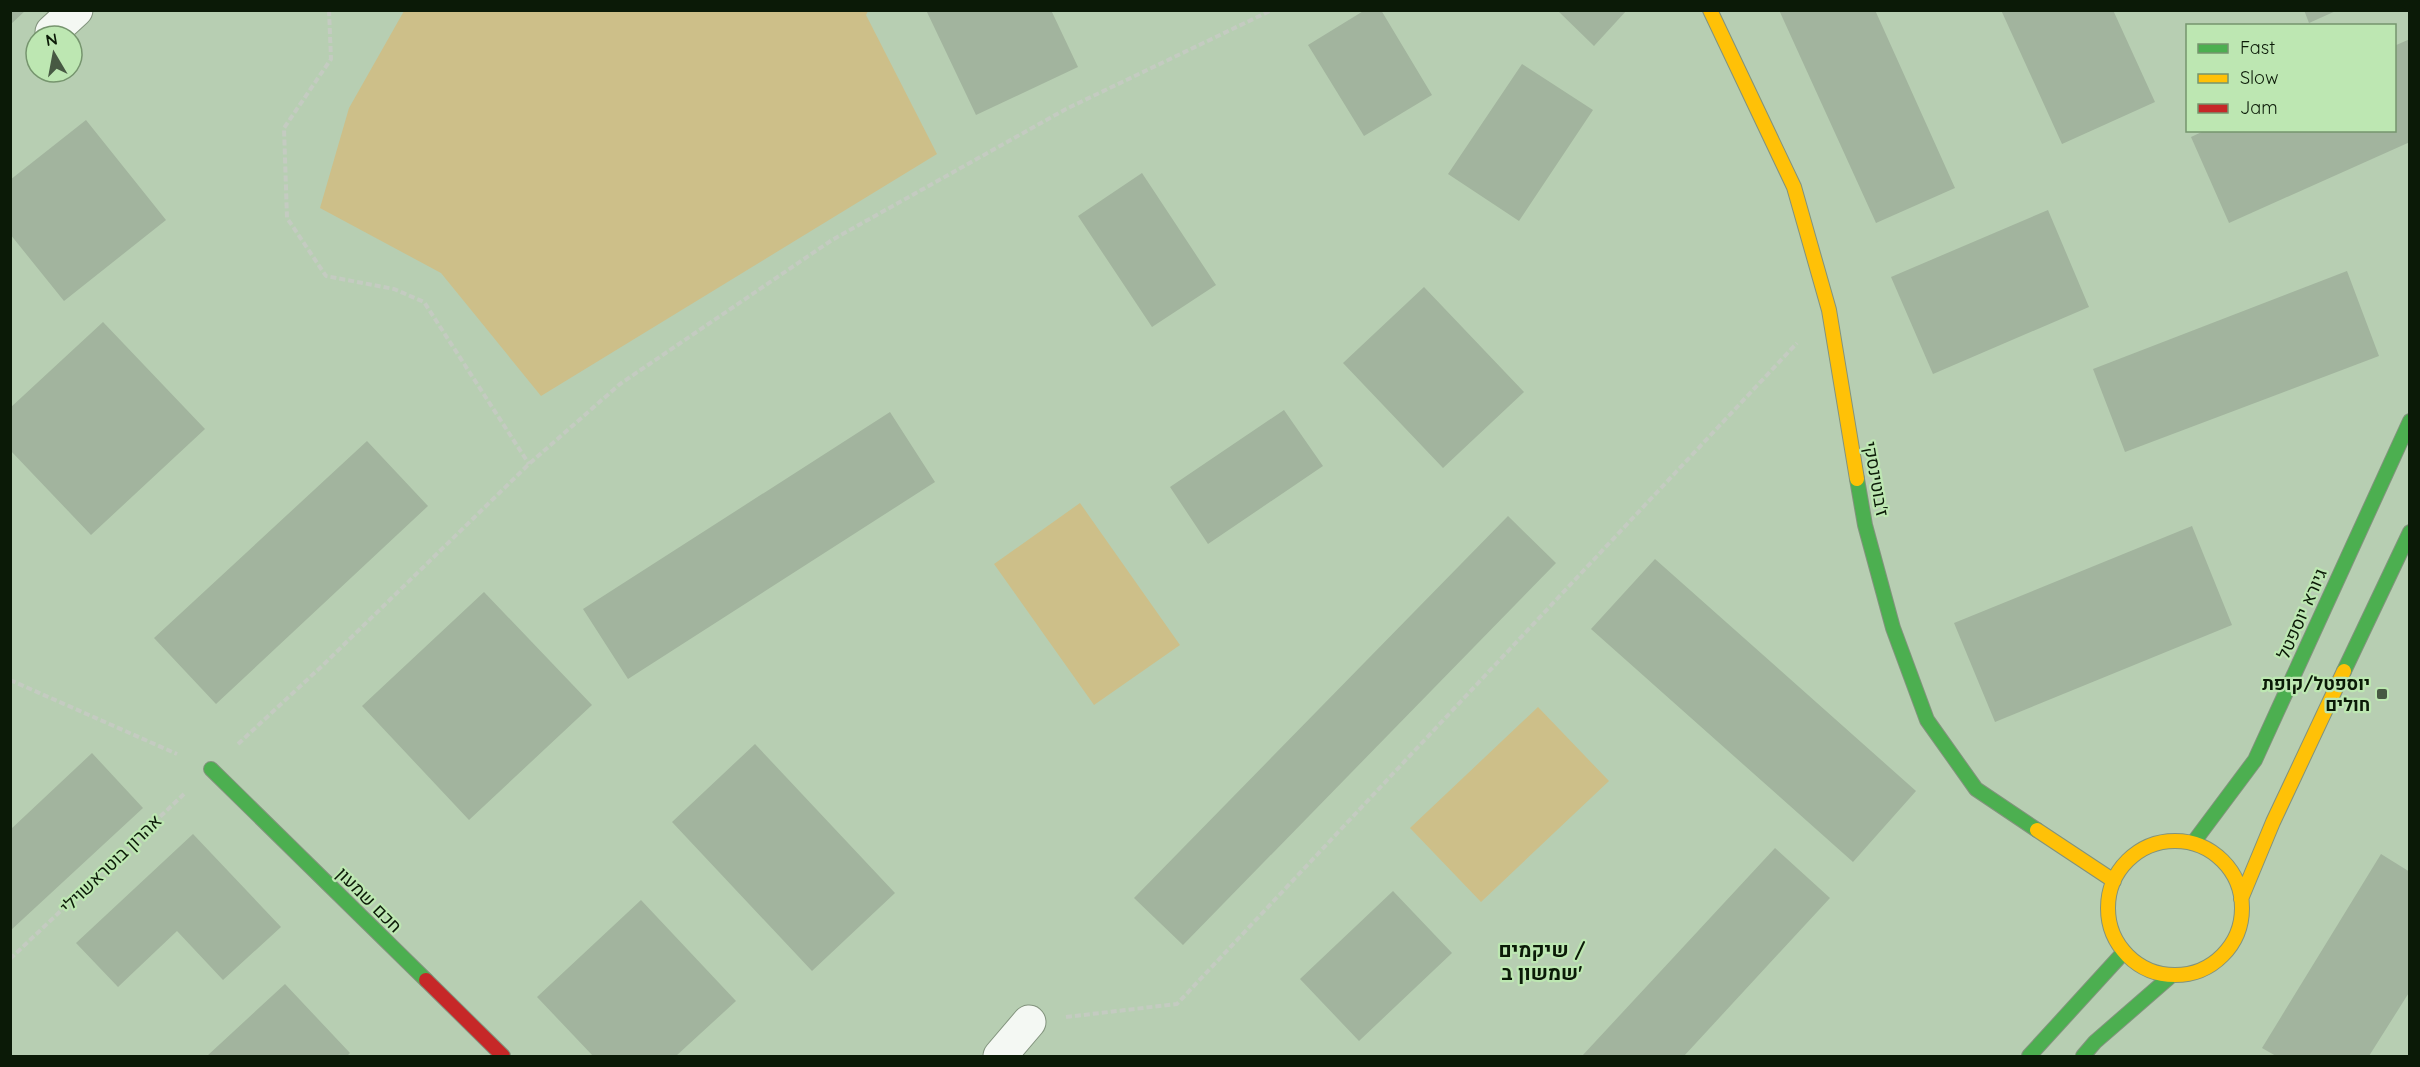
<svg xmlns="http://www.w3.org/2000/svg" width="2420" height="1067" font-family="Quicksand,Heebo,sans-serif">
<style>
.green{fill:#cdbf89}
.building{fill:#a2b49e}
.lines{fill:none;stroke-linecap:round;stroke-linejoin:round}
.street-casing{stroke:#82937d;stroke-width:35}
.fast-casing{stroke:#82937d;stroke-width:16}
.slow-casing{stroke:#82937d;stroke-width:16}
.jam-casing{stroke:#82937d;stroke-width:16}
.path{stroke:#c4cbc1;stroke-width:4;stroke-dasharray:6 3;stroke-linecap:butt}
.street{stroke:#f4f8f3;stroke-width:33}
.fast{stroke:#4caf50;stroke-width:14}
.slow{stroke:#ffc107;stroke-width:14}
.jam{stroke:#c62828;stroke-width:14}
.poi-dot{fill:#475943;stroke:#bde7b2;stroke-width:2}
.labels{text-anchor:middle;stroke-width:4.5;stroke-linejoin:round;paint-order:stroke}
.street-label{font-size:18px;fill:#0b1a07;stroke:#bde7b2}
.poi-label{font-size:18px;font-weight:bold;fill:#0b1a07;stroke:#bde7b2;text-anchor:end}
.neighbourhood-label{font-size:20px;font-weight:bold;fill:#0b1a07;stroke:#bde7b2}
</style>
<rect width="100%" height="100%" fill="#b7ceb2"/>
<path class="green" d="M404,11h464l-2,4 71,139 -396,242 -100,-123 -121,-65 29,-100z
M1080,503l100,142 -86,60 -100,-141z
M1538,707l71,74 -128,121 -71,-74z"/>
<path class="building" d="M10,10h16l-16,15z
M926,10h125l27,57 -102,48z
M1365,10h16l51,85 -68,41 -56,-91z
M1557,10h70l-33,36z
M1779,10h96l80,178 -79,35z
M2001,10h112l42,92 -93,42z
M2304,10h34l-29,13z
M2410,39v103l-181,81 -38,-86 15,-7h188v-84z
M1522,64l71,46 -74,111 -71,-47z
M86,120l80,100 -102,81 -54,-67v-54z
M1142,173l74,112 -64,42 -74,-111z
M2048,210l41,97 -156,67 -42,-97z
M2347,271l32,85 -254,96 -32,-83z
M1424,287l100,105 -81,76 -100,-105z
M103,322l102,107 -114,106 -81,-85v-42z
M1284,410l39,56 -115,78 -38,-57z
M890,412l45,70 -307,197 -45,-70z
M367,441l61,65 -212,198 -62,-66z
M1508,516l48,47 -373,382 -49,-47z
M2192,526l40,99 -237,97 -41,-99z
M1655,559l261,232 -63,71 -262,-233z
M484,592l108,113 -123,115 -107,-114z
M755,744l140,149 -83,78 -140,-149z
M92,753l51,55 -133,123v-101z
M193,834l88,93 -58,53 -46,-49 -59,56 -42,-44z
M1775,848l55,50 -146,158h-102z
M2381,854l29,18v119l-41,65h-93l-14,-8z
M1393,891l59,62 -93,88 -59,-62z
M641,900l95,101 -60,55h-83l-56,-59z
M285,984l65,69 -3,3h-140z"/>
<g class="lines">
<defs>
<path id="street" d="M52,32l24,-22
M1000,1056l29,-34"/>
<path id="fast" d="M1857,479l8,46 28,103 34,92 49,69 61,41
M2344,671l66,-139
M211,769l215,211
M2193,843l62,-83 155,-339
M2029,1056l95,-104
M2083,1056l12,-14 77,-67"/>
<path id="slow" d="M1710,10l84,177 35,123 28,169
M2037,830l77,51
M2108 908a67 67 0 1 1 134 0a67 67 0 1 1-134 0Z
M2241,899l32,-77 71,-151"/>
<path id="jam" d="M426,980l77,76"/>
</defs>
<use href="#street" class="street-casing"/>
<use href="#fast" class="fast-casing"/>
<use href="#slow" class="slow-casing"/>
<use href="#jam" class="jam-casing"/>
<path class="path" d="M329,10l2,49 -47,69 3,90 39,58 68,13 30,13 105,162
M10,680l167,74
M238,744l84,-78 207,-202 91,-80 212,-144 234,-131 206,-99
M10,959l174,-165
M1066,1017l111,-13 620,-661"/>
<use href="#street" class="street"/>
<use href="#fast" class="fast"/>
<use href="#slow" class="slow"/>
<use href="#jam" class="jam"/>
</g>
<rect class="poi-dot" x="2376" y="688" width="12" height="12" rx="3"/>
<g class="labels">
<g class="street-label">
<text transform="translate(1876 479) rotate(80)" y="6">ז'בוטינסקי</text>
<text transform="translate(2302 614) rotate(-66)" y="6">גיורא יוספטל</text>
<text transform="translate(111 864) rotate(-44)" y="6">אהרון בוטראשוילי</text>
<text transform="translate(369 900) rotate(45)" y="6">חכם שמעון</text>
</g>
<g class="poi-label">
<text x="2370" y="690">יוספטל/קופת<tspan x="2370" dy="21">חולים</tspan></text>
</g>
<g class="neighbourhood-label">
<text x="1542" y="957">שיקמים /<tspan x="1542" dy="23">שמשון ב'</tspan></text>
</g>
</g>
<rect width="2420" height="1067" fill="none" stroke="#0b1a07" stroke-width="24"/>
<rect x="2186" y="24" width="210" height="108" fill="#bde7b2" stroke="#76956e" stroke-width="1.5"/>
<rect x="2198" y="44" width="30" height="9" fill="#4caf50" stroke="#76956e" stroke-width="1.5"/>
<text x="2240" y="54" font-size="18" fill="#0b1a07">Fast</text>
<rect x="2198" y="74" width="30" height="9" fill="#ffc107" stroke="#76956e" stroke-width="1.5"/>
<text x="2240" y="84" font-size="18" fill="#0b1a07">Slow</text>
<rect x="2198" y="104" width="30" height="9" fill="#c62828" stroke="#76956e" stroke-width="1.5"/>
<text x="2240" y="114" font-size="18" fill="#0b1a07">Jam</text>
<g transform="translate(54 54) rotate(350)"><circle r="28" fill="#bde7b2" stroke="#76956e" stroke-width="1.5"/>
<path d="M0-4.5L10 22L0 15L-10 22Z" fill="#475943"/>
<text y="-9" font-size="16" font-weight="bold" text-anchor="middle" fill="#0b1a07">N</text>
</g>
</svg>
